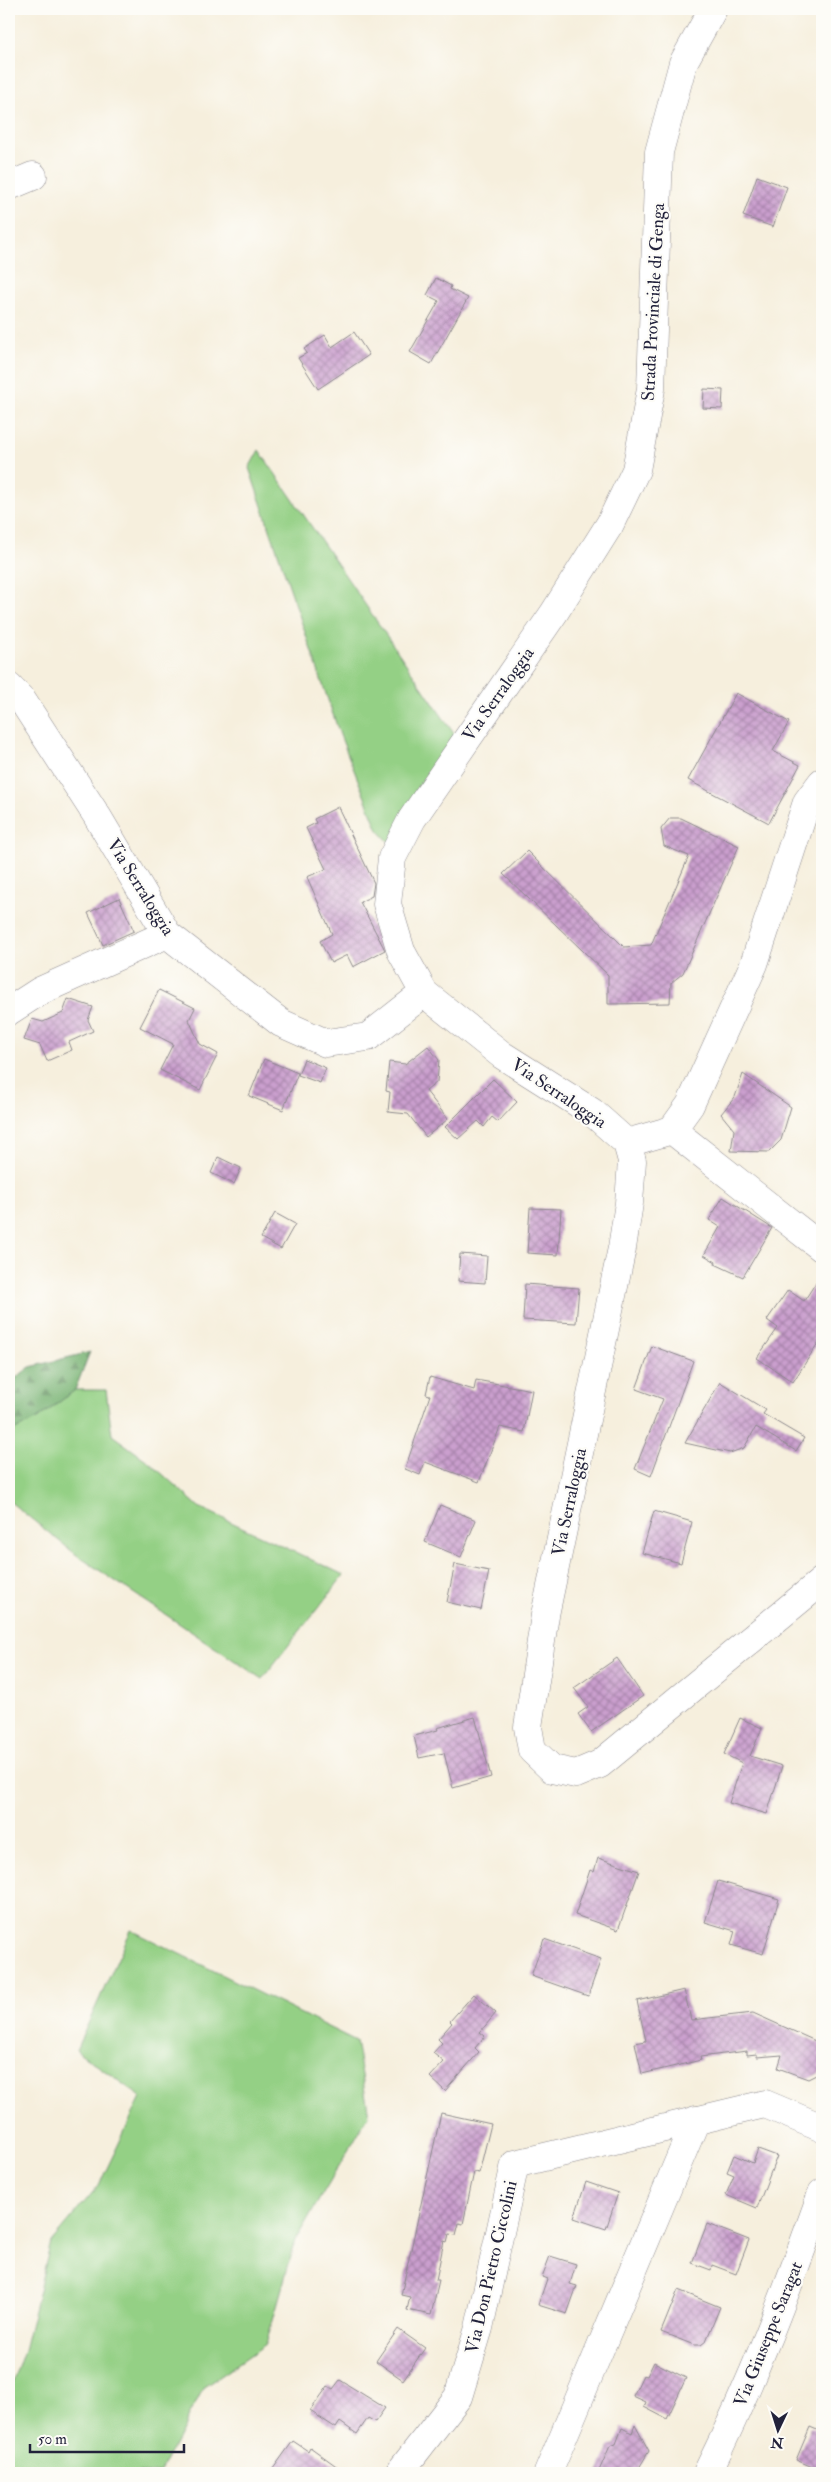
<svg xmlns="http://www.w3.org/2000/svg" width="831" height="2482" font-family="'IM FELL Double Pica',serif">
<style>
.grass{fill:#94d085;stroke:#5b7960}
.forest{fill:url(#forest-firs);stroke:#4c6a56}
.building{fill:url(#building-cross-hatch)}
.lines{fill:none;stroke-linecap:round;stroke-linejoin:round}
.minor-casing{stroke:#8c888c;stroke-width:29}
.major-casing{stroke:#8c888c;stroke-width:29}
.minor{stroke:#fff;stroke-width:28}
.major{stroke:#fff;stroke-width:28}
.labels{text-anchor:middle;stroke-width:4.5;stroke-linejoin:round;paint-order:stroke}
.street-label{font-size:18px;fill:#22223b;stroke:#fdfcf7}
</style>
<defs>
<pattern id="forest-firs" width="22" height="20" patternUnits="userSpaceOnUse" patternTransform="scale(1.25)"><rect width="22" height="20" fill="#77b272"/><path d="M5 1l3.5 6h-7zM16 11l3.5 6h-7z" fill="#61905f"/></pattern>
<pattern id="building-cross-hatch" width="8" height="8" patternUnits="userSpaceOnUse" patternTransform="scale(1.25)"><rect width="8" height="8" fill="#ca9fce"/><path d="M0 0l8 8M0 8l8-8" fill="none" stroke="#a481a8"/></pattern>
</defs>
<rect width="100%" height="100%" fill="#fdfcf7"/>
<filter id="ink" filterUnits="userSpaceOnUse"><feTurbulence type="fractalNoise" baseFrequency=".02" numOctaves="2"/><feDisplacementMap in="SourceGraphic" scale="10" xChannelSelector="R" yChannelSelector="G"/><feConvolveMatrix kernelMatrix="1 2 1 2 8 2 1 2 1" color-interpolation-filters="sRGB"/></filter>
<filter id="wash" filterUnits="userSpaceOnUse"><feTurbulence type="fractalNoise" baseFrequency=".0096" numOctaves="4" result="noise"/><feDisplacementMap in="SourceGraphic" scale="20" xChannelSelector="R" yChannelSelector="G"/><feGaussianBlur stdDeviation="1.12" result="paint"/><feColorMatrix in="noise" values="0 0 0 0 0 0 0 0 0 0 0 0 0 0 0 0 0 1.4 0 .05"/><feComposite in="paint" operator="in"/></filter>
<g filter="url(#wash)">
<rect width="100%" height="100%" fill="#f6efdd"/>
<path class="grass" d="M259,450l198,288 -65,107 -14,-15 -38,-95 -91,-267z
M75,1390h31l6,45 37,27 50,45 145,68 -82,104 -184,-123 -69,-55v-68l28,-14z
M131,1930l225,111 13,74 -73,124 -30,105 -62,43 -44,86h-151v-80l15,-43 27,-108 48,-57 42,-88 -65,-47z"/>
<path class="forest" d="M90,1352l-15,38 -38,29 -28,14v-50l21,-16z"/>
<g id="blocks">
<path class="building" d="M757,176l30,11 -14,40 -30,-11z
M436,278l15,8 -1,3 18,9 -37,66 -21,-12 29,-51 -12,-6z
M354,332l15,23 -51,34 -20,-31 9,-5 -3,-4 21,-14 7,12z
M704,389l19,1 -1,19 -19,-1z
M736,693l53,29 -16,29 27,14 -31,58 -81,-43z
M338,807l36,76 -2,13 -12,6 25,48 -32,17 -6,-12 -16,8 -11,-22 12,-7 -25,-57 19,-8 -20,-41 10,-5 -2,-4z
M670,818h11l58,28 -56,127 -12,10 -1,20 -62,1v-29l-105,-101 24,-23 97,96 27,-2 38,-89 -25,-10 -3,-17z
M119,898l15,33 -31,14 -15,-32z
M159,990l36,18 -6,12 11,24 18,10 -18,36 -40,-20 13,-26 -33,-17z
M68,999l25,8 -5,13 5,11 -24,11 3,8 -25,11 -7,-16 -16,-5 8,-21 11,3 20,-9z
M428,1046l11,14 -2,22 -11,9 22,28 -22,18 -18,-23 -20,-2 2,-20 -4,-1 3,-29 16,2z
M264,1059l34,14 -15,37 -34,-14z
M304,1059l22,9 -6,15 -22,-8z
M743,1074l48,33 -10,33 -12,12 -38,-1 3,-21 -13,-16 14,-17z
M493,1079l24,23 -19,20 -6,-5 -8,10 -6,-6 -20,18 -13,-12z
M218,1157l23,11 -7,16 -23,-11z
M723,1197l49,31 -29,49 -28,-13 1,-2 -12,-7 16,-28 -11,-7z
M530,1208l31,1 -3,46 -31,-2z
M275,1213l20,11 -14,25 -20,-11z
M460,1254l27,2 -2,27 -27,-2z
M822,1273v64l-29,45 -36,-24 21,-30 -11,-8 21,-30 16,11z
M525,1284l54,4 -3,35 -53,-3z
M652,1346l41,15 -42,115 -16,-7 28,-70 -27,-10z
M430,1377l44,13 2,-10 56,10 -8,42 -24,-5 -21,55 -54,-20 -5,13 -15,-6 25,-74 -4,-1z
M720,1382l46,28 -3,4 41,24 -8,13 -40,-24 -12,21 -14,5 -45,-10z
M440,1505l36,15 -15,37 -36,-15z
M654,1511l38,11 -11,41 -39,-10z
M455,1564l34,7 -8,39 -34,-8z
M617,1658l26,38 -52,36 -13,-18 10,-7 -14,-19z
M475,1717l16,60 -38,11 -9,-35 -25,5 -5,-22 24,-6 -1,-2z
M740,1718l22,10 -12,28 32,10 -15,48 -38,-11 13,-40 -18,-9z
M598,1858l41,13 -21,59 -43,-15 15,-45 4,2z
M718,1881l61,18 -16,55 -32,-9 4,-14 -30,-9z
M544,1939l57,20 -13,37 -57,-20z
M684,1990l7,30 62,-7 69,31v28l-14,7 -30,-11 4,-13 -25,2v-3l-10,1v-4l-47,6 1,3 -59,14 -7,-31 11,-2 -9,-40z
M474,1994l22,19 -16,19 5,4 -10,12 4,4 -34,39 -15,-14 14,-15 -11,-9 9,-10 -4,-4 14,-16 -2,-2z
M441,2113l50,11 -12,49 -5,-1 -11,52 -4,-1 -3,12 -7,-1 -2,8 -3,-1 -8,39h3l-8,35 -24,-5 3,-13 -9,-2z
M758,2149l19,7 -20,52 -31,-13 8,-20 -7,-3 7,-17 19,8z
M586,2182l32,11 -12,36 -32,-11z
M707,2224l42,16 -13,34 -24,-9 -1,5 -19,-7z
M550,2256l26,8 -6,20 7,2 -10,28 -29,-9 9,-26 -5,-2z
M678,2290l42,17 -14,34 -5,4h-7l-33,-13z
M398,2329l27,19 -22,32 -27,-19z
M654,2362l32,16 -19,41 -23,-12 2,-5 -13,-6 10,-21 4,1z
M340,2380l45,28 -10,14 -7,-4 -11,16 -17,-12 -4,6 -26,-17 18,-25 5,3z
M635,2425l14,26 -13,22h-38l12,-27 6,-2 6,-16 10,5z
M810,2427l12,5v39l-26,-11z
M293,2441l15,10 2,-4 36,26h-76z"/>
</g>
</g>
<g filter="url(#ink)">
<use href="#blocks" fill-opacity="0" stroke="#8c888c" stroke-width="1"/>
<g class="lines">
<defs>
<path id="minor" d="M9,186l24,-10
M9,687l13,13 75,116 70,118 114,89 45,20 42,-6 56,-44
M9,1011l31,-20 127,-57
M672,1130l150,118
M627,1143l45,-13 18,-25 64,-141 53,-162 15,-20
M399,2473l59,-76 21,-69 36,-164 250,-60 57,24
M548,2473l148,-353
M707,2473c45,-90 81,-185 115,-280"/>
<path id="major" d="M713,9l-30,54 -24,89 -8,237 -15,81 -26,54 -56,89 -142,206 -20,39 -5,46 14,47 23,42 78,62 90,57 35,31 5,18 -3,42 -7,45 -77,367 -17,112 4,23 20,19 24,5 24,-10 222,-183"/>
</defs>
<use href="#minor" class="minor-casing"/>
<use href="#major" class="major-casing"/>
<use href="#minor" class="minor"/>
<use href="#major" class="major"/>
</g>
</g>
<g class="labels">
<g class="street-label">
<text transform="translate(653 302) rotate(-87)" y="6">Strada Provinciale di Genga</text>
<text transform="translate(498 694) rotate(-55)" y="6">Via Serraloggia</text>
<text transform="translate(141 887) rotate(58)" y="6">Via Serraloggia</text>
<text transform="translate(559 1093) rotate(34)" y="6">Via Serraloggia</text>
<text transform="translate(569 1502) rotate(-78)" y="6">Via Serraloggia</text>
<text transform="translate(491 2267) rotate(-77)" y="6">Via Don Pietro Ciccolini</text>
<text transform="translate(768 2334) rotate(-68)" y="6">Via Giuseppe Saragat</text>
</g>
</g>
<rect width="831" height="2482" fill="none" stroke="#fdfcf7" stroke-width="30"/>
<g transform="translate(778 2430) rotate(184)" stroke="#fdfcf7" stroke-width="4" paint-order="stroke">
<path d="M0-4L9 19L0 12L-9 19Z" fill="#22223b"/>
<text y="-8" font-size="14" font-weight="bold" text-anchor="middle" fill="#22223b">N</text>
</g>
<path d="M30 2444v8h154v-8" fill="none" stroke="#22223b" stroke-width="2.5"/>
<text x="38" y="2444" font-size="15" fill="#22223b" stroke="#fdfcf7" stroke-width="4" paint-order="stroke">50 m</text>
</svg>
